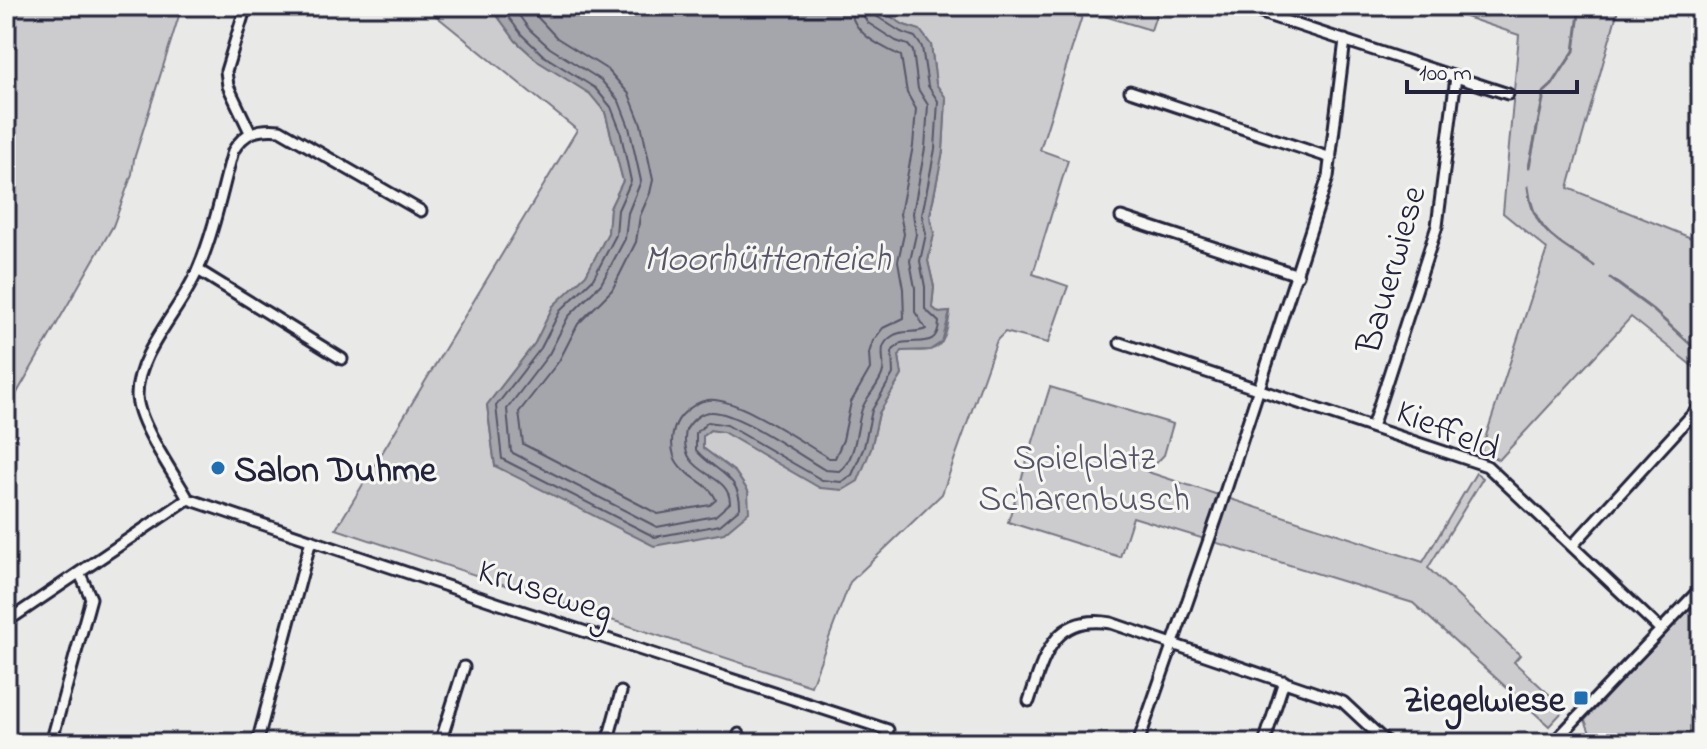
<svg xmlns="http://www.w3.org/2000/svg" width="1707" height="749" font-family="'Indie Flower',sans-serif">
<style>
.green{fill:#ccccce;stroke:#777784;stroke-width:2}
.water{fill:#a5a5ac;stroke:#71717f;stroke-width:2}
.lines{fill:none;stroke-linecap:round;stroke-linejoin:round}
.shore{stroke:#565668;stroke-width:2}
.stream{stroke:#71717f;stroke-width:3}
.minor-casing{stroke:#22223b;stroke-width:15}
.minor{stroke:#f6f6f2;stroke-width:9}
.poi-dot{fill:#1f6fb2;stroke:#f6f6f2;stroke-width:3}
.labels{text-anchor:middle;stroke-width:6;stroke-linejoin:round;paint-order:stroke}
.street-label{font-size:36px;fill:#22223b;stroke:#f6f6f2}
.park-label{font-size:36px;fill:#555567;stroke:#f6f6f2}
.poi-label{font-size:36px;font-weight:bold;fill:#22223b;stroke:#f6f6f2;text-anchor:start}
.water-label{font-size:38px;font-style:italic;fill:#565668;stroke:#f6f6f2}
</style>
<rect width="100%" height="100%" fill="#e9e9e7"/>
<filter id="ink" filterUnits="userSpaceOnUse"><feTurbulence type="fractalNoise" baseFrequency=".0125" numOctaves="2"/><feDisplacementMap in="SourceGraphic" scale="16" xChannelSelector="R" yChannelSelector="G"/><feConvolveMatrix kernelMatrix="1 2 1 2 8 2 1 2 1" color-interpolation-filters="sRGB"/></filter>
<g filter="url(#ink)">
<path class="green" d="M6,6h176l-48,153 -2,15 -19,52 -107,186z
M424,6h66l26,35 23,21 52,32 14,18 18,69 -13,27 -2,25 -22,42 -33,31 -18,37 -48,62 8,61 253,25 -12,-18 -33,-25v-12l7,-6 161,19 8,-36 23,-38 -3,-19 3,-5c9,-2 18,1 27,-1 17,-3 19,-24 21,-38l-11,1 -7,-6 2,-20 -6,-26 6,-27 -4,-19 13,-64 3,-52 -10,-15 -5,-39 -11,-15 -16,-5 -27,-17 -10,-2h292l-8,24 -67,-20 -44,140 28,10 -35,114 35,12 -20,57 -43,-11 -8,8 -55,154 -92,88 -39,104 -475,-157 241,-399z
M1433,6h186l-51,182 133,54v131l-70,-56 -132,143 -18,-9 66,-202 -44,-36 16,-178z
M1050,387l123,37 -9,31 -16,17 275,90 53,-89 7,5 -55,90 92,87 -6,7 51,47 -16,17 -136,-123 -280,-86 -13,40 -112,-35z
M1701,596v147h-107l-9,-23z"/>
<path class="water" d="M490,6h377l10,2 27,17 16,5 11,15 5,39 10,14 -3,53 -13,64 4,19 -6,27 6,26 -2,20 7,6 11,-1 -8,30 -12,8 -28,1 -3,5 3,19 -23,38 -8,36 -13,32 -15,9 -23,-2 -97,-56 -13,-2 -7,6v12l32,24 13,19 1,21 -25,21 -70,13 -159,-80 -8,-61 48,-62 18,-37 33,-31 22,-42 2,-25 13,-27 -18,-69 -15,-18 -51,-32 -23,-21z"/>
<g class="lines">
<path class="shore" d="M500,6l22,29 22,21 51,32 16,19 9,23 11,51 -13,29 -2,25 -23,44 -33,32 -19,37 -45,58 6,53 153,78 65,-12 20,-17c1,-33 -27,-37 -44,-58v-17l12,-11 19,3 95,55 19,2 11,-7 12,-28 8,-37 21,-36 -1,-23 9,-8c19,-4 37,5 38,-21l-14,-13v-22l-5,-26 6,-27 -4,-19 13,-66 3,-48 -10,-15 -6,-39 -7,-10 -14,-5 -25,-16 -4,-10
M512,6l17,23 21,19 51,32 18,21 10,26 12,54 -13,32 -3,26 -24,45 -33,33 -19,37 -42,55 4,43 146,75 58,-11 15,-13c0,-33 -53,-25 -44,-73 5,-9 14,-18 25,-18 26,-1 88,43 114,58l14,1c18,-12 17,-44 23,-62 4,-13 19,-25 21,-38 2,-14 -6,-24 8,-34 10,-8 25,-3 35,-8l-11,-17v-24l-5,-27 6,-27 -3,-21 12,-65 3,-43 -10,-16 -5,-38 -5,-6 -12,-4 -28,-18 -5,-8 -1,-9
M527,6l30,32 51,32 21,24 12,30 12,56 -3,13 -10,23 -4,26 -24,48 -34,34 -19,37 -40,51 4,32 135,70 52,-9 6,-5c-6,-19 -35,-23 -42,-44 -4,-13 -2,-30 8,-41 7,-7 15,-14 26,-15 30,-3 93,42 121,58h6l8,-18 8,-38 19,-33 -1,-16 4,-12 10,-13 21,-10 -1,-29 -5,-28 6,-27 -4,-20 13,-68 3,-37 -9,-16 -6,-37c-21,-10 -50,-23 -51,-50"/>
<path class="stream" d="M1529,167l14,-68 -1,-5 10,-9 22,-34 6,-45
M1528,187c5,46 31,54 66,79
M1610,278l43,32 48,44"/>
<defs>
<path id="minor" d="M246,6l-20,65 2,15 22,46
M1240,6l216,71 -19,149 -65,201
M1456,77l52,17
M1130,91l201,67
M1121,217l177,58
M198,270l144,89
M1120,343l367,123 174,164
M188,499l312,105 388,126 -4,13
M188,499c-14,-25 -51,-77 -51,-104 0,-43 45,-86 61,-126 16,-37 24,-79 35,-118 11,-19 25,-23 47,-21l141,81
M1572,546l129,-141
M6,622l182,-123
M1029,701c15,-44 24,-88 82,-78l232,79 44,41
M51,743l40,-145 -11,-24
M257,743l54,-203
M440,743l24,-76
M607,743l14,-51
M736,743l3,-9
M1138,743l79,-226 111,-340 17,-137
M1264,743l20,-62
M1553,743l148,-155"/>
</defs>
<use href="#minor" class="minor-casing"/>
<use href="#minor" class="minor"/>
</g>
</g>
<g class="poi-dot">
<circle cx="218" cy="468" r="8"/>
<rect x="1573" y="690" width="16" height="16" rx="4"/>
</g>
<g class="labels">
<g class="street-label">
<text transform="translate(1389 269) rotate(-74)" y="13">Bauerwiese</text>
<text transform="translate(1449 428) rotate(22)" y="13">Kieffeld</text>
<text transform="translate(546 589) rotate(18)" y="13">Kruseweg</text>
</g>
<g class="park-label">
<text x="1084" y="469">Spielplatz<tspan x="1084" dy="41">Scharenbusch</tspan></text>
</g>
<g class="poi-label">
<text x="234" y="481">Salon Duhme</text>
<text x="1565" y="711" text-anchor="end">Ziegelwiese</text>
</g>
<g class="water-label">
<text x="767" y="270">Moorhüttenteich</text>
</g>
</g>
<rect width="1707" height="749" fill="none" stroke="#f6f6f2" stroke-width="32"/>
<rect x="16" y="16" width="1675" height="717" fill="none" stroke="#22223b" stroke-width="3" filter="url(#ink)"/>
<path d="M1407 80v12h170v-12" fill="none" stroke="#22223b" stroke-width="4"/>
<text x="1419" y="80" font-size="24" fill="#22223b" stroke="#f6f6f2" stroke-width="6" paint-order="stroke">100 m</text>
</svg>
